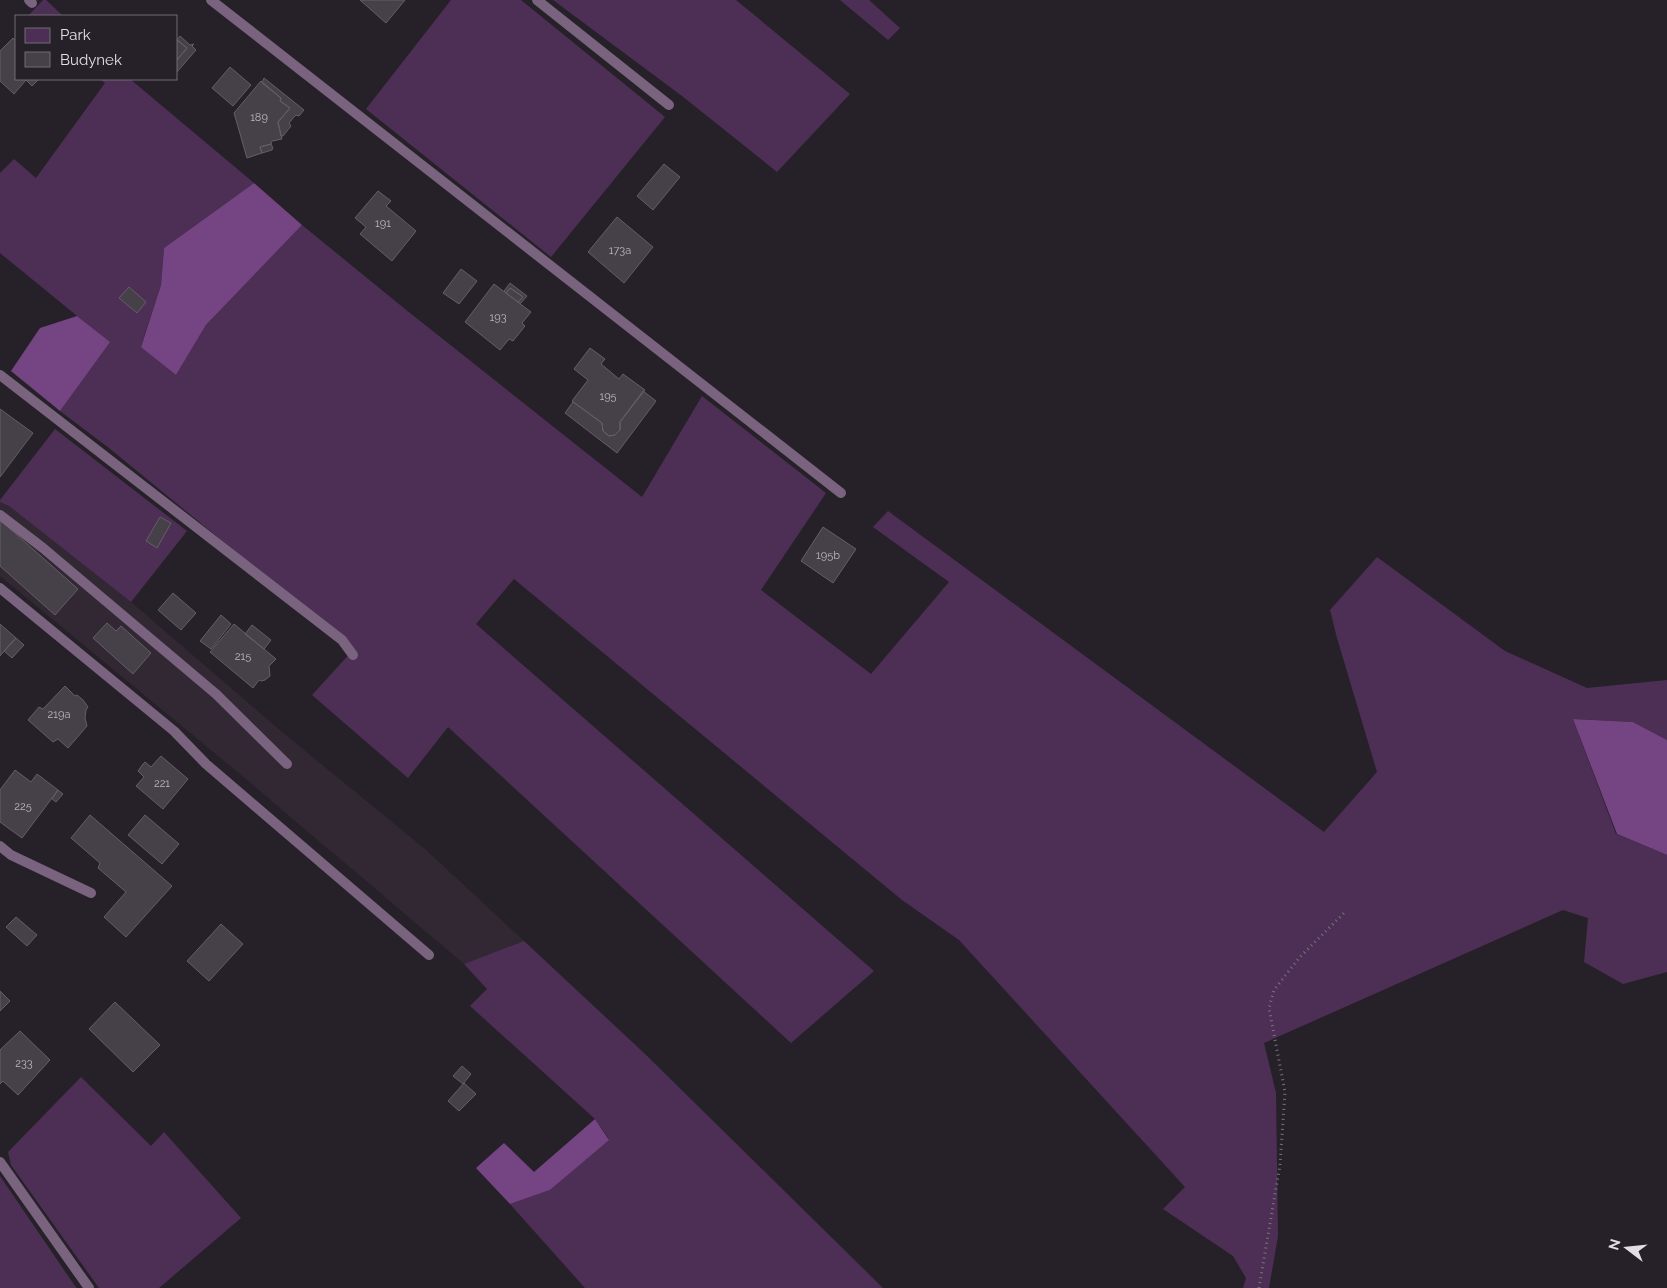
<svg xmlns="http://www.w3.org/2000/svg" width="1667" height="1288" font-family="Raleway,sans-serif">
<style>
.built{fill:#322834}
.green{fill:#4d2f55}
.forest{fill:#754483}
.building{fill:#464048;stroke:#645e66}
.lines{fill:none;stroke-linecap:round;stroke-linejoin:round}
.path{stroke:#78747a;stroke-width:3;stroke-dasharray:1 4;stroke-linecap:butt}
.lane{stroke:#79637f;stroke-width:10}
.labels{text-anchor:middle;stroke-width:4;stroke-linejoin:round;paint-order:stroke}
.number-label{font-size:11px;fill:#bbb6bc}
</style>
<rect width="100%" height="100%" fill="#262128"/>
<path class="built" d="M0,502l9,4 122,96 151,130 143,117 99,92 -60,23 -224,-190 -240,-198z"/>
<path class="green" d="M43,0h3l17,16h-32l-2,-1z
M451,0h70l144,117 -114,140 -185,-148z
M553,0h183l114,94 -73,78 -95,-76z
M840,0h29l31,28 -12,12z
M100,79h30l124,104 -90,65 -3,37 -20,61 35,29 30,-50 96,-100 103,84 237,188 60,-101 124,97 -65,97 110,84 78,-92 -76,-55 15,-16 436,321 53,-60 -40,-134 -7,-28 47,-53 128,94 82,37 80,-8v60l-34,-18 -60,-3 43,115 51,21v117l-44,12 -39,-22 4,-44 -25,-8 -299,133 12,50 2,143 -9,52h-26l3,-10 -13,-22 -70,-47 22,-22 -226,-247 -57,-40 -388,-321 -38,45 398,347 -83,72 -343,-316 -40,51 -96,-83 42,-46 -245,-201 -49,-37 49,-69 -109,-89v-80l14,-14 22,19 69,-95z
M55,429l132,102 -56,71 -122,-96 -9,-4v-2z
M524,941l120,112 239,235h-298l-75,-84 40,-14 59,-51 -14,-20 -125,-113 17,-17 -23,-25z
M81,1077l70,69 13,-14 77,86 -82,70h-60l-88,-123 -3,-13z
M0,1176l75,110 2,2h-77z"/>
<path class="forest" d="M254,183l48,42 -96,100 -30,50 -35,-28 20,-62 3,-37z
M77,316l33,26 -50,69 -49,-40 29,-43z
M1573,719l60,3 34,18v115l-50,-21z
M595,1119l14,21 -59,50 -40,14 -34,-36 28,-25 30,29z"/>
<path class="building" d="M360,0h45l-19,23z
M180,36l10,9 4,-1 -2,2 4,4 -20,23v-12l11,-13 -10,-8z
M13,38l3,3v38h23l-7,7 -6,-6 -12,14 -14,-13v-30z
M176,39l11,9 -11,13z
M230,67l21,18 -18,21 -21,-18z
M264,78l40,32 -5,6 -3,-1 -2,2 -5,6 2,3 -8,10h-2l-3,-14 12,-14 -10,-7 1,-3 -19,-15z
M261,81l20,17 -1,3 10,7 -12,14 4,17 -10,2 -1,3 -11,3 2,6 -15,5 -13,-45z
M271,144l2,4 -1,2 -10,3 -2,-6z
M664,164l16,13 -27,33 -16,-14z
M378,191l13,10 -5,5 30,25 -24,30 -32,-27 6,-7 -11,-9z
M617,217l36,30 -29,36 -36,-31z
M461,269l16,12 -18,23 -16,-11z
M510,283l17,13 -7,8 -2,-2 5,-5 -2,-2 -11,-7 -4,5 -2,-2z
M494,284l37,28 -9,11 3,3 -12,15 -4,-2 -9,11 -35,-28z
M129,287l17,15 -9,11 -18,-15z
M510,288l13,9 -5,5 -12,-9z
M590,348l15,11 -4,5 18,15 4,-5 22,16 -25,32v8l-5,5 -6,1 -6,-5 -1,-8 -30,-22 16,-21 -14,-11z
M643,391l13,10 -39,52 -52,-40 8,-11 29,21 1,8 6,5 6,-1 5,-5v-8z
M0,409l33,24 -33,44z
M160,517l11,6 -14,25 -11,-7z
M0,520l78,69 -23,26 -55,-49z
M823,527l33,22 -23,34 -32,-22z
M173,593l23,20 -15,17 -23,-20z
M221,615l10,9 -20,25 -11,-8z
M107,623l9,8 5,-5 30,27 -18,21 -40,-36z
M0,624l16,14 -16,18z
M234,624l42,35 -7,7 1,10 -5,4 -4,1 -2,-1 -6,8 -43,-36z
M252,625l19,15 -7,9 -19,-15z
M16,638l8,7 -12,13 -8,-7z
M65,686l10,10 2,-1 6,5 5,7 -2,3 -1,8 2,8 -19,22 -10,-9 -5,3 -25,-22 11,-13 4,2z
M161,756l27,23 -25,30 -27,-23 8,-9 -6,-6 5,-7 2,-2 6,5z
M15,770l16,12 6,-8 21,16 -36,48 -22,-16v-32z
M58,790l5,4 -7,8 -4,-3z
M90,815l82,71 -46,51 -22,-20 22,-25 -28,-24 2,-5 -29,-25z
M145,815l34,29 -17,20 -34,-29z
M16,917l21,18 -10,11 -21,-19z
M221,924l22,20 -34,37 -22,-20z
M0,991l10,10 -10,10z
M115,1002l45,43 -27,27 -44,-43z
M20,1031l30,29 -32,35 -15,-14 -3,3v-34z
M462,1066l9,8 -8,10 -10,-8z
M464,1083l12,11 -17,17 -11,-10z"/>
<g class="lines">
<path class="path" d="M1259,1288l21,-123 5,-73 -16,-84 5,-18 25,-32 47,-47"/>
<path class="lane" d="M29,0l3,3
M211,0l630,493
M537,0l132,105
M0,375l342,265 11,15
M0,515l43,33 173,146 71,70
M0,588l174,143 32,33 223,191
M0,846l11,9 80,38
M0,1162l89,126"/>
</g>
<g class="labels">
<g class="number-label">
<text x="259" y="121">189</text>
<text x="383" y="227">191</text>
<text x="620" y="254">173a</text>
<text x="498" y="321">193</text>
<text x="608" y="400">195</text>
<text x="828" y="559">195b</text>
<text x="243" y="660">215</text>
<text x="59" y="718">219a</text>
<text x="162" y="787">221</text>
<text x="23" y="810">225</text>
<text x="24" y="1067">233</text>
</g>
</g>
<rect x="15" y="15" width="162" height="65" fill="#262128" stroke="#716d73"/>
<rect x="25" y="28" width="25" height="15" fill="#4d2f55" stroke="#716d73"/>
<text x="60" y="40" font-size="15" fill="#e2dee3">Park</text>
<rect x="25" y="52" width="25" height="15" fill="#464048" stroke="#716d73"/>
<text x="60" y="65" font-size="15" fill="#e2dee3">Budynek</text>
<g transform="translate(1627 1248) rotate(286)" stroke="#262128" stroke-width="4" paint-order="stroke">
<path d="M0-4L9 19L0 12L-9 19Z" fill="#e2dee3"/>
<text y="-8" font-size="14" font-weight="bold" text-anchor="middle" fill="#e2dee3">N</text>
</g>
</svg>
